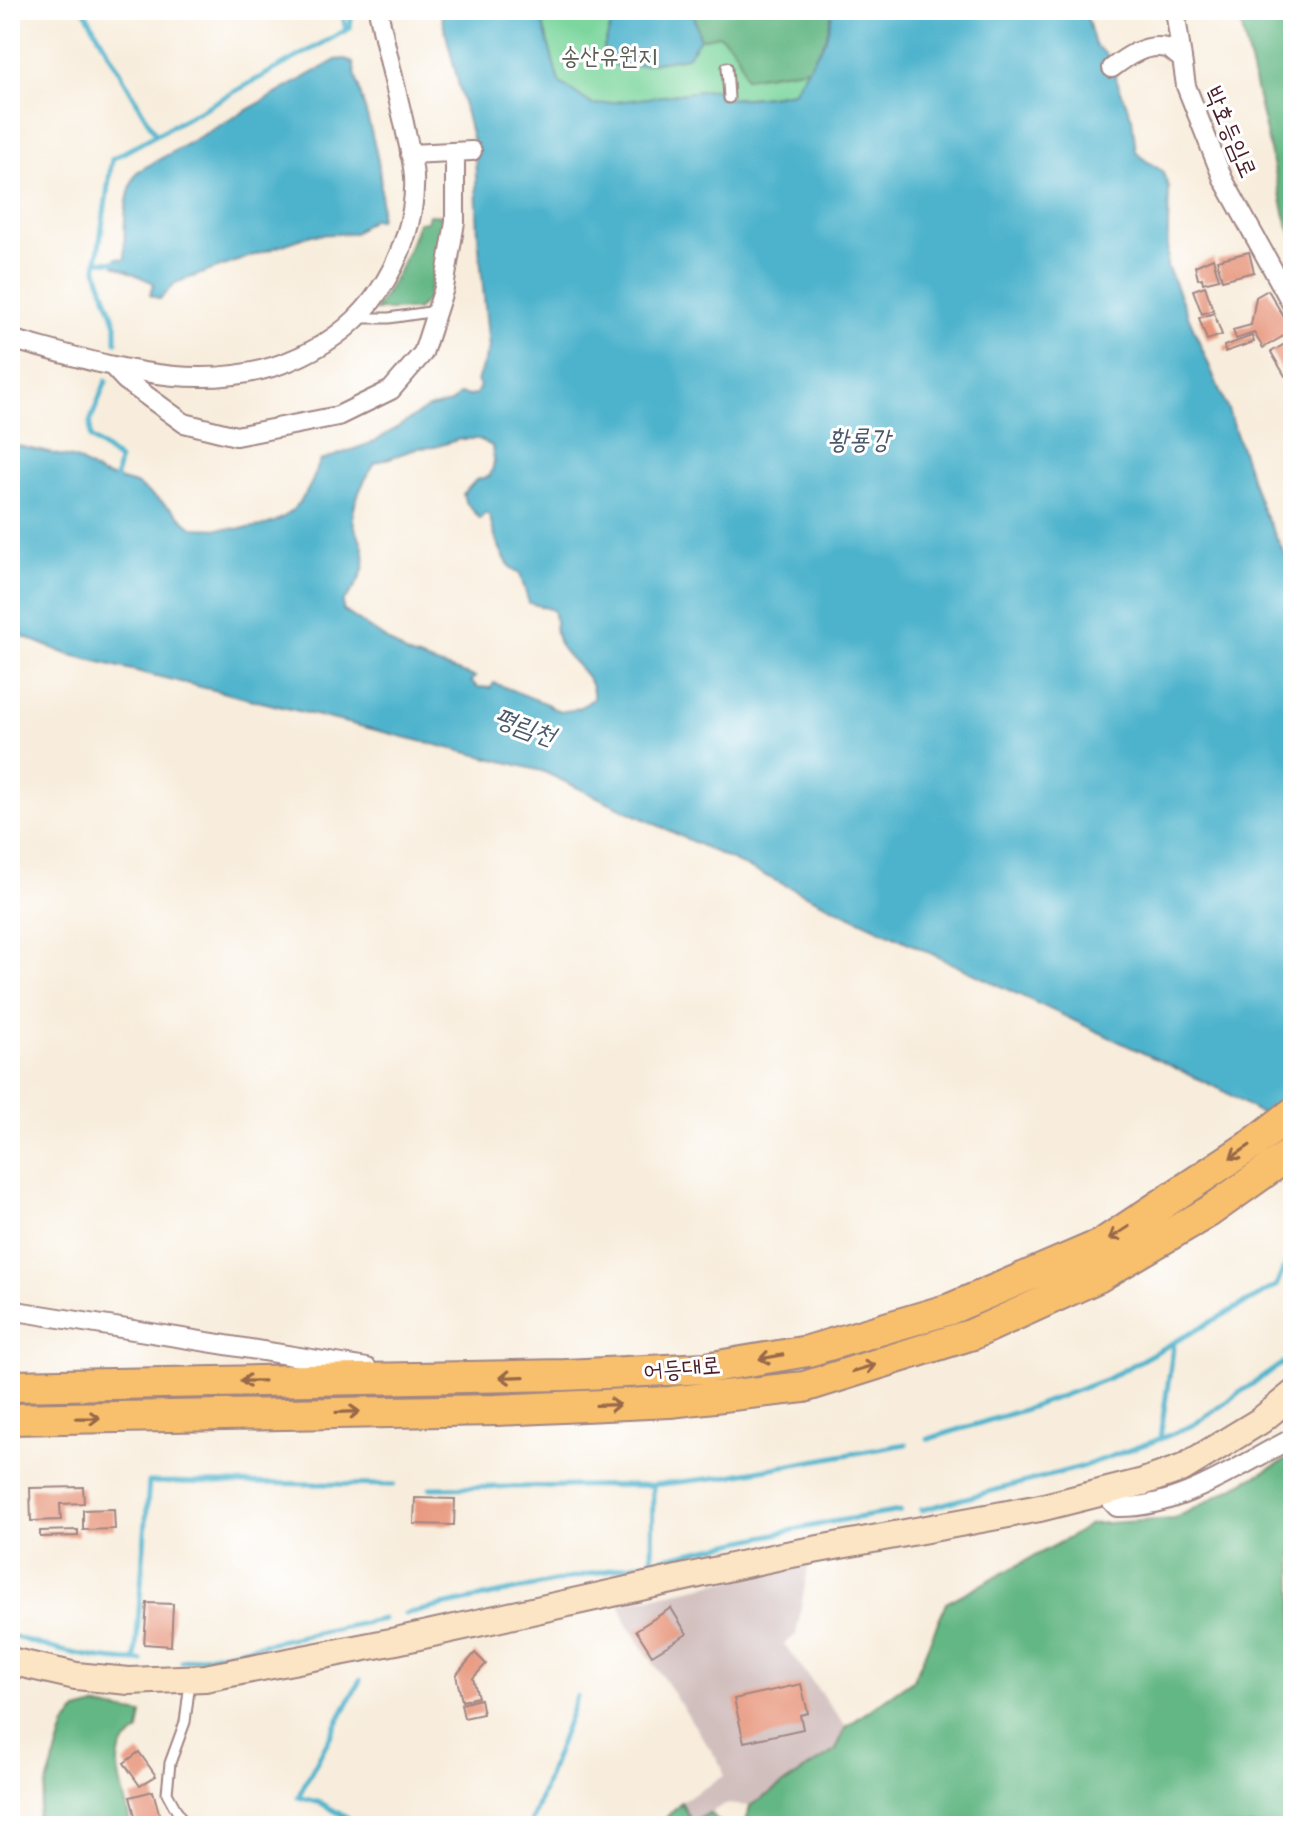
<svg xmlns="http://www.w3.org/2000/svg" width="1303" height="1836" font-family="Itim,'Poor Story',sans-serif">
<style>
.industrial{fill:#d1bfbe}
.green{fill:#7bd69d;stroke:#627a64;stroke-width:2}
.forest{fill:#64b784;stroke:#576b58;stroke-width:2}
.water{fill:#4db3cc;stroke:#4c697c;stroke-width:2;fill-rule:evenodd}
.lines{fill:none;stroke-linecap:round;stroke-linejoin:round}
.stream{stroke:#4db3cc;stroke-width:5}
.building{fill:#e8997f}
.service-casing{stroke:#a18684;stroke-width:13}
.minor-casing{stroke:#a18684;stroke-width:22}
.secondary-casing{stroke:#a18684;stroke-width:30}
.primary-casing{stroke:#a18684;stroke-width:34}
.service{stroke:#fff;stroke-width:9}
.minor{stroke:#fff;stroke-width:18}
.secondary{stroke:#fce5c4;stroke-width:26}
.primary{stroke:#f8bf6c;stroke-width:30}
.oneway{stroke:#986748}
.labels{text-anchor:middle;stroke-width:6;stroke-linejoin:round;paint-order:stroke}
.park-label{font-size:24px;fill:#5b5f53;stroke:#fff}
.street-label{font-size:24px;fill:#4a1f2b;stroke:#fff}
.water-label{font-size:26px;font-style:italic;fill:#4b5a6b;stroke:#fff}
</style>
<rect width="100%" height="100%" fill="#fff"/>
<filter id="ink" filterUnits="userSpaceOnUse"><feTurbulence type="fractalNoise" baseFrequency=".0125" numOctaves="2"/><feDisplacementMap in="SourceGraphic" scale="16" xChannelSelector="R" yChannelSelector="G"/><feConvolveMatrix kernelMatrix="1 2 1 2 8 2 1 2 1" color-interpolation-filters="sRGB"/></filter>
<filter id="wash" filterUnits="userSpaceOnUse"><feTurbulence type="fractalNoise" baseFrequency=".006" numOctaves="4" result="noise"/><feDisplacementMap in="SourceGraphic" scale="32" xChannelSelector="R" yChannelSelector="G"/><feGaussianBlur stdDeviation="1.8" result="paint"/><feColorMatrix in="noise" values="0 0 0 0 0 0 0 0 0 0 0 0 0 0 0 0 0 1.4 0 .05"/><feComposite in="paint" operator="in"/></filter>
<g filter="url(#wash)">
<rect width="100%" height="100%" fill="#f8eddc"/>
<path class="industrial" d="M809,1563l-13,72 -12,9 62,83 -10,23 -86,56 -25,-2 -33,19 -11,-21 43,-26 -2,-9 -96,-145 -6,-18z"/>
<path class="green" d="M539,10h294l-7,29 -33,53c-25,5 -49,7 -74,6l-2,-9 -124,16 -34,-23z"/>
<path class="forest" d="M693,10h140l-7,29 -17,29 -64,10c-4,-20 -9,-31 -26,-43l-19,4z
M1238,10h55v227l-8,-21z
M429,215l20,1 -22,84 -10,10h-42c19,-28 34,-55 43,-88h9z
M1293,1456v370h-548l5,-20 86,-56 10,-23 68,-48 32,-76 121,-64 23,-15 84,-5z
M96,1706l46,8 -3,17c-4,4 -11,8 -15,13 -16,21 5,58 6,82h-96l31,-101 12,-14z
M681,1802l11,20 17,-9 17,13h-80l17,-5z"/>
<path class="water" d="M440,10h99l20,72 34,23 124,-16 2,9c25,2 49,-1 74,-6l33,-53 7,-29h252l10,35 11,9 26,64 4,33 9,9 17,11 7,17 -2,78 61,144 33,97 32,63v563l-73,-44 -678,-318 -475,-117 -57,-23v-187l66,15 26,16 34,9 37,26 20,18c67,2 103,6 127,-67l54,-19 54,-34 23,-5 9,-9 9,2 7,-2 4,-8 -3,-5 12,-33 -11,-112 -3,-86zM460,439h19l13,7 2,18 -4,12 -14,4 -13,14 2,7 15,18 5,-6 5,3c2,15 15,53 30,58l9,29 24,7c4,13 0,24 8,37 11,17 35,30 32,52 -14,11 -31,18 -46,5l-53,-21 -3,5 -14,-1 -6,-6 4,-4 -66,-22 -66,-45v-9c18,-18 28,-38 17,-62 -3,-8 -8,-14 -7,-24 1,-16 13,-38 22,-52l43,-15 17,-1z
M616,10h77l7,29 -13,18 -66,11 -11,-7 -7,-11z
M345,59l8,4c10,51 36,104 26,157l-7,-1 -18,14 -43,2 -136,48 -15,16 -10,-4 4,-12 -40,-18 2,-7 9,1c-1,-27 -2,-64 12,-87l199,-112z"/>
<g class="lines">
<path class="stream" d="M84,10l72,125
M342,10l4,21
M98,261l22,1
M116,342v-18l-20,-56 16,-109 238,-131 2,-18
M106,381l-16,41 1,16 28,22 -4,23
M1160,1438l14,-95
M928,1439l98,-30 81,-30 169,-93 17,-37
M430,1488l223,-3 70,-8 183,-33
M921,1510l160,-43 79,-28 33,-14 100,-69
M652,1560l1,-75
M405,1614l426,-92 69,-11
M10,1635c42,15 87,26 132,26
M135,1661l14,-179 245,3
M182,1661l201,-42
M360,1680l-62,117 23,6 40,23
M530,1826l47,-130"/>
</g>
<g id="blocks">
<path class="building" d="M1249,252l5,20 -32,8 -5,-20z
M1213,258l6,21 -16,4 -1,-5 -4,1 -3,-13z
M1205,286l8,24 -11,4 -9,-24z
M1268,290l24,41 -29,17 -9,-15 -18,6 -3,-9 18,-5 5,-28z
M1214,313l8,22 -15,5 -8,-22z
M1252,336l2,6 -29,10 -1,-6z
M1290,341l3,6v25l-8,4 -14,-24z
M83,1487l1,16 -24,1 1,16 -30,1 -1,-33z
M415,1498l40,1 -1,26 -40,-1z
M114,1509l1,20 -32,1v-20z
M78,1530v6l-38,1v-6z
M147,1603l26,1 -2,42 -27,-2z
M671,1608l16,26 -35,21 -16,-25z
M475,1653l11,11 -13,14 5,19 -16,4 -6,-26z
M801,1684l7,29 -8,2 3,14 -59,13 -10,-43z
M480,1699l3,15 -19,4 -3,-14z
M139,1752l17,24 -16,10 -16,-23z
M153,1791l9,33 -24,2 -8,-29z"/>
</g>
</g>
<g filter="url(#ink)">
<use href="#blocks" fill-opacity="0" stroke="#a18684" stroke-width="2"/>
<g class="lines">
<defs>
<path id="service" d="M727,67l2,31
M359,318h30l47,-7
M185,1826l-18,-33 3,-30 15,-41 5,-40"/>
<path id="minor" d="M1175,10l11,76 37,93 70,127
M1112,68c14,-11 34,-25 54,-20 5,1 11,8 16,11
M410,154l62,-3
M10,339c95,25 195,62 291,17 32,-15 58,-35 78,-65 22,-33 37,-74 35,-114 -1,-18 -7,-37 -10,-54 -9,-38 -18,-75 -26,-113
M112,366l13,14 59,43 52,13 102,-20 53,-26 32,-37 21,-65 11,-66v-70
M10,1310l357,58
M1103,1492l14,15c62,2 122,-42 176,-69"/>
<path id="secondary" d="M10,1661l66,15 53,5 76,-3 191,-37 385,-85 259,-48 103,-26 40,-14 77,-47 33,-27"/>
<path id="primary" d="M10,1386l555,-11 141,-7 102,-17 142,-42 152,-65 152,-101 39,-30
M10,1419l486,-9 174,-8 134,-15 169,-53 125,-57 112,-66 83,-59"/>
</defs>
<use href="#service" class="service-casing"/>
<use href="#minor" class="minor-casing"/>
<use href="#secondary" class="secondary-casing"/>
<use href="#primary" class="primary-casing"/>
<use href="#service" class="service"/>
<use href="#minor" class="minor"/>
<use href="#secondary" class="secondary"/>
<use href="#primary" class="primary"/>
</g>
<defs><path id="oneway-shaft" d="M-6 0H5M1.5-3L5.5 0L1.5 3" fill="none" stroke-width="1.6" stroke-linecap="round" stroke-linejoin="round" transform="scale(2)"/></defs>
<g class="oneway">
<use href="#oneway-shaft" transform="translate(1240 1152) rotate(146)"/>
<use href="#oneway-shaft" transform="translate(1119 1233) rotate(147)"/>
<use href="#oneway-shaft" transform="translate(771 1357) rotate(170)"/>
<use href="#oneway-shaft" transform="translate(864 1368) rotate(-17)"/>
<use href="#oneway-shaft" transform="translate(512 1377) rotate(178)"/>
<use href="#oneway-shaft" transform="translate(252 1381) rotate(179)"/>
<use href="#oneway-shaft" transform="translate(608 1405) rotate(-2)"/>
<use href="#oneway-shaft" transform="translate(348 1412) rotate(-2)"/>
<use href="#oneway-shaft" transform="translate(88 1418) rotate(-1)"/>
</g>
</g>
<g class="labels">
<g class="park-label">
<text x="609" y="64">송산유원지</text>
</g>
<g class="street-label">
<text transform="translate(1231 132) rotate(67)" y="8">박호등임로</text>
<text transform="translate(682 1368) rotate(-5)" y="8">어등대로</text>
</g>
<g class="water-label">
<text x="859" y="448">황룡강</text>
<text transform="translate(525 726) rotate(20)" y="9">평림천</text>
</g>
</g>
<rect width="1303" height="1836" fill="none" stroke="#fff" stroke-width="40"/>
</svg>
